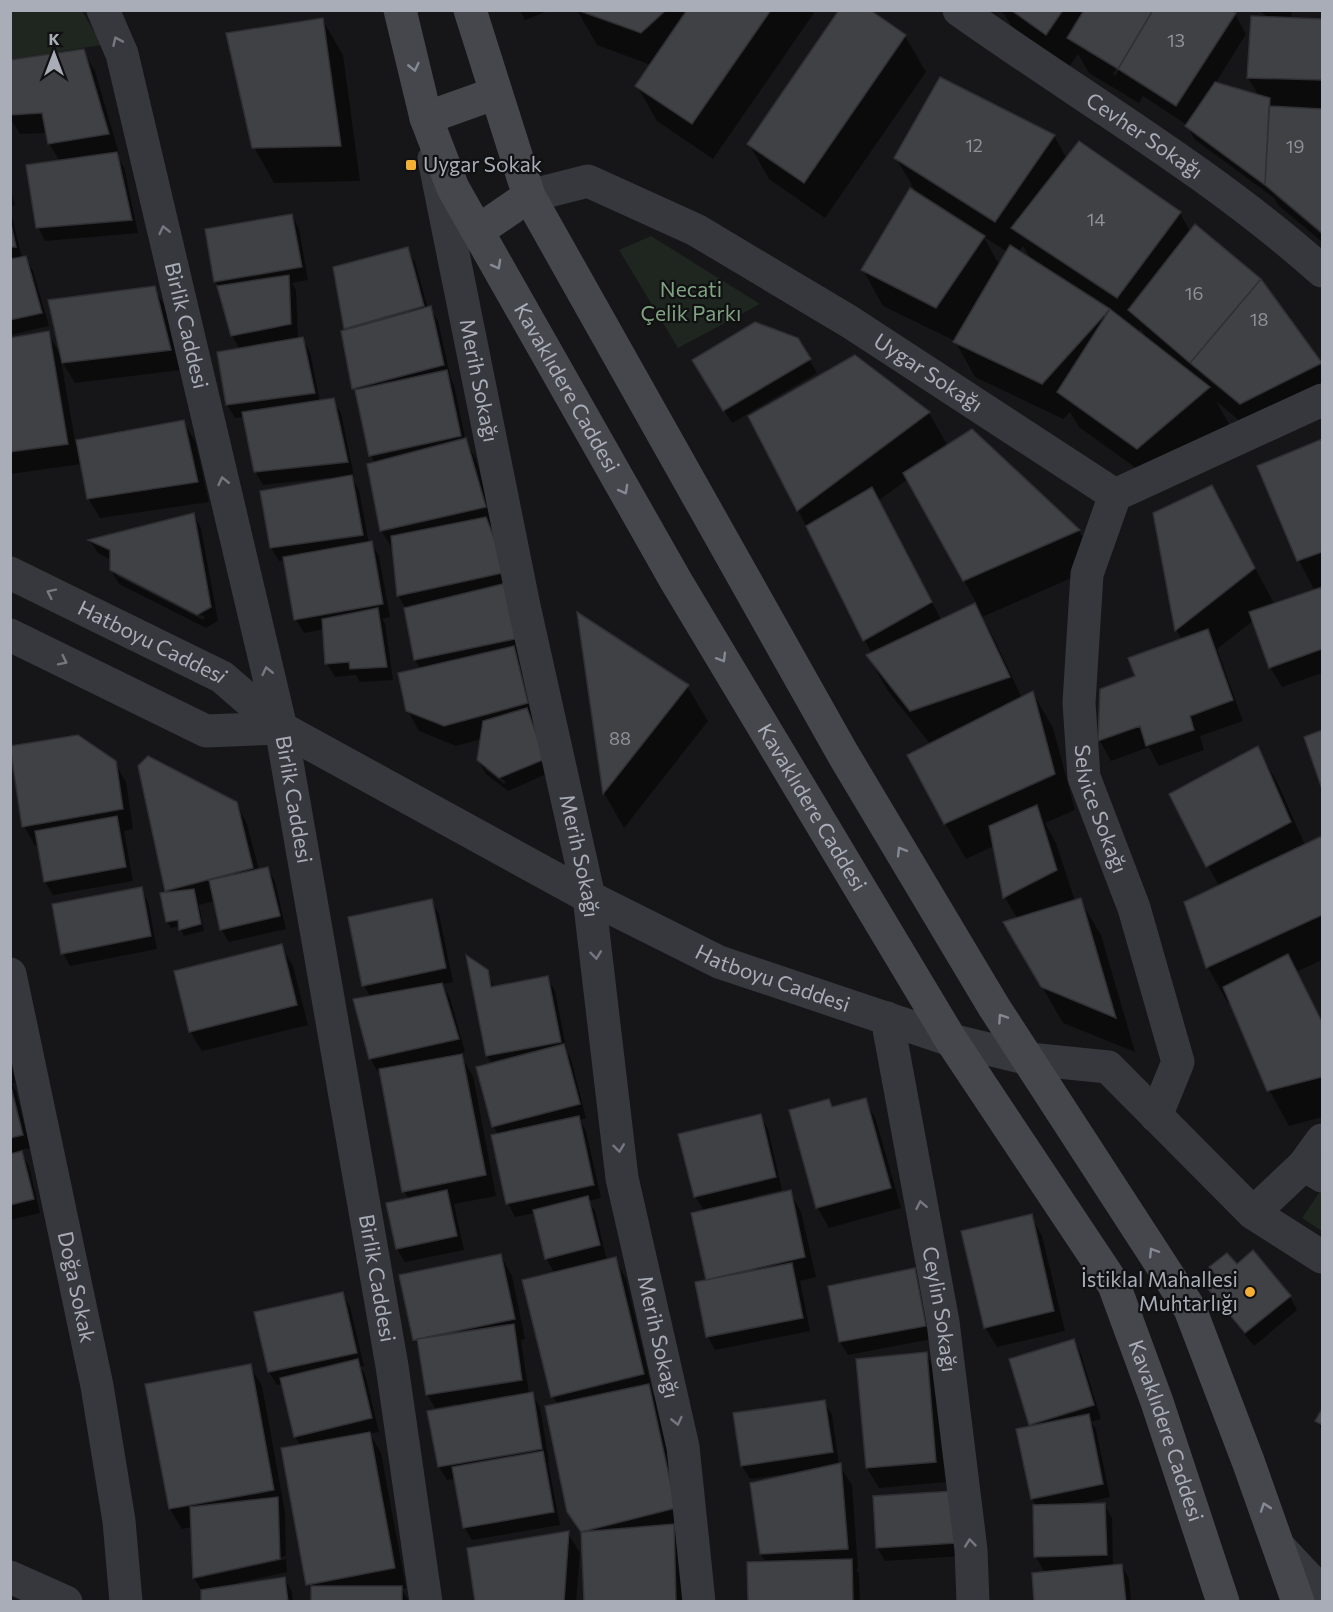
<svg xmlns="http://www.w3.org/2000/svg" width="1333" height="1612" font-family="Commissioner,sans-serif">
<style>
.green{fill:#1e261f}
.shadow{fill:#0007;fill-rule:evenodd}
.building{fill:#404145;stroke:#303034;stroke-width:1.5}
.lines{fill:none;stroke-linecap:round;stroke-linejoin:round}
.minor{stroke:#37383d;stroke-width:33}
.tertiary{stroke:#37383d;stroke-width:33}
.secondary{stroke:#45474d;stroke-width:33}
.oneway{stroke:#757881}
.oneway2{stroke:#858993}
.poi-dot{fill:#f2b134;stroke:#111113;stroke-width:2}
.labels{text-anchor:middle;stroke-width:4.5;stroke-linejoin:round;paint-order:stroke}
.number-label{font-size:18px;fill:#8e929b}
.street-label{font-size:21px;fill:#a8adb8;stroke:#111113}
.poi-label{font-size:21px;fill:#a8adb8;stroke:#111113;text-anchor:start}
.park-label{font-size:21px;fill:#7fa381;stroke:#111113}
</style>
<rect width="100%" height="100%" fill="#161618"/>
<path class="green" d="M10,11h72l20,34 -91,14z
M651,236l109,68 -82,44 -59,-98z
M1321,1190h1v41l-20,-13z"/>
<path class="shadow" d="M520,10h31l-26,10z
M577,10h235l2,3 -101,146 -56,-38 -20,-35 14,-21 -54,-20z
M1000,10h151l-38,64 2,2 40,-66 80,4 11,20 -31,50 44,12 -11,-18 20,-60 -9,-8h34l-3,9 32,2v210l-46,-39v4l46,39v7l-44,-37 -4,-7 -80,-59 -7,-14 -44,-29 -4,7 -50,-30 -11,-19 -11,16 -51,-36 -11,-19z
M322,19l21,36 17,126 -86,2 -20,-36z
M905,36l21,36 -101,146 -56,-39 -20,-35z
M83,51l12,20 24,83 -3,1 8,12 14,66 -93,8 -7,-14 22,-65 -11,-19 -2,-10 -27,1 -10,-16v-56z
M1054,136l13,23 113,54 11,20 69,47 62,83v45l-61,31 -45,-38 13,23 -71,60 -79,-57 -9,-15 -7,7 -88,-42 -20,-36 -72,-35 -20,-36 54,-76 -21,-36zM983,236l24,16 -7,13 -4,-6zM1023,246l9,15 -13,-9zM1141,329l6,11 -9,-7z
M10,186l5,19 -5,1z
M10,208l12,50h4l7,13 16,55 -39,9z
M292,215l7,14 9,51 -16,3 4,7 2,49 4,-1 8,14 10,50 13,-2 8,13 13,63h-3l8,14 10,53 2,-1 8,14 11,61 -8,2 3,4 8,57 -33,2 -4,-7 -21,2 -8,-13 -3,-35 -20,4 -8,-13 -11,-60 -6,1 -8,-13 -10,-56 67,-11v-3l-65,7 -8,-14 -11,-54 -9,1 -8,-13 13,-56 -8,-13 -12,-48 -5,-7z
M407,249l8,13 13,47 2,-1 8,13 13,58 3,6 12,57 10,17 20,68 -5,1 30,124 -4,1 8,15 26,104 -43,19 -22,-17 -8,-14 4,-21 -26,7 -37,-15 -11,-20 13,-42 -6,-9 -9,-51 -8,-14 -5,-45 -12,-20 -6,-67 -4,-8 -13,-60 -4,-7 -8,-57 -11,-63zM485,765l21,17 -2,2 -19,-15z
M154,288l12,20 15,62 -106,13 -14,-23 14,81 108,-20 12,20 14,61 -109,16 -12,-20 -6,-34 -72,10v-134l38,-7 12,21z
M797,339l20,34 -85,50 -30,-49z
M929,413l19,33 24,-15 107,100 20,35 -117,51 13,24 27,57 11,-5 20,35 22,82 -30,13 11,20 19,58 5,-1 21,35 34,117 -72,-29 -58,-100 13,-3 -13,-23 -11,-51 -28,13 -21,-36 -14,-78 -43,-54 -20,-35 4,-2 -122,-237zM908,479l69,125 -35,17 -64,-120z
M1322,440v233l-40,14 -12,-20 -16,-47 -37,29 26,72 -43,15 4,14 -45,16 -10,-19 -38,14 -11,-20 1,-51 36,-13 45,-37 -5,-9 -22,-117 56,-27 64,118 40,-14 -16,-30 -40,-94z
M194,515l7,13 17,93 -12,7 -87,-44 -8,-14v-10l-13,-7 -8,-12zM117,572l88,45 -2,3 -86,-44z
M579,615l108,71 21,35 -84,107 -20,-35z
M1322,731v54l-16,-47z
M1258,748l20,36 27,61 17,-8v123l-26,12 26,48v97l-33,9 -20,-36 -38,-88 -3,1 -20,-35 -23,-65 34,-17 -11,-20z
M114,762l12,20 7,47 -9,2 9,50 -80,14 -8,-13 -6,-36h-4l-11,-20z
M140,766l96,37 11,21 12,46 9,-2 7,14 11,47 -57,13 -8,-13 -6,-28 -16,4 5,26 -20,5 -4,-10 -9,2 -4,-6 -6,-27 7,-1z
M141,889l7,13 9,47 -87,17 -7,-13z
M431,901l8,13 14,68 -11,2 8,14 15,54 -5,2 13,22 23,120 -42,8 10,46 -59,12 -8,-13 -10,-45 22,-4 -5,-9 -23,-120 -3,1 -8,-14v-61l-6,-12z
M281,946l12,20 15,59 -106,26 -12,-20z
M468,959l18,12 9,17 52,-11 8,14 12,61 4,7 15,59 -6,2 6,11 15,67 -13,3 7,10 12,50 8,-2 11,20 27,115 7,12 27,122 -1,74h-101l-3,-68 -13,-23 -11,-106 -5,-9 2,-122 -9,-16 -11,-45 -20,4 -7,-14 -9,-68 -6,-9 -1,-62 -5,-8z
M10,1056l5,27 -3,1 4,7 14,57 -10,2 9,16 11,47 -30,7z
M865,1100l11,20 25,88 -72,20 -11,-20 -27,-97 38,-10 4,7z
M760,1116l8,13 14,61 -29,7 1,3 36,-8 11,20 15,65 -16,4 10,50 -95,19 -7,-13 -11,-54 11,-2 -4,-70 -9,-15z
M1031,1216l11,20 23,95 -68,16 -12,-20z
M501,1256l11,20 13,63 -4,1 8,54h3l8,13 9,55h-1l12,63 -88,15 -8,-13 -9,-48 -8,1 -8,-13 -10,-55 28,-5v-3l-22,4 -8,-14 -6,-43 -7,-12z
M1236,1266l54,31 7,13 -43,36 -36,-44 -8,-13 9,-8 -8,-13z
M914,1270l8,13 10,56 -84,16 -8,-13 -10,-55z
M343,1294l7,13 14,59 -4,1 5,7 14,58 -9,2 11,19 25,135 -4,1 7,12 -96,1v-9l-5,-9 -7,-138 -6,-10 -12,-52 -6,1 -8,-13z
M1074,1341l7,13 20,65 -10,3 5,7 14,68 -31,7v1l25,-1 8,14 1,49 9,-1 7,13 2,23h-95l9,-29 -9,-16 1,-51 -5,-7 -1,-72 -20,-67z
M926,1354l12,20 9,108 -68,6 -12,-20z
M250,1366l12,20 23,126 1,44 -87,19v3l87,-19 1,13 -50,11 1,3 46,-8 8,14 1,10h-90l-1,-11 -8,-13 -2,-51 -10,2 -12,-20 -23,-124z
M824,1402l8,13 7,50 13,20 6,84h-2l3,5 1,28h-111l17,-39 -5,-9 33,-79v-2l-44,6 -8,-13z
M1322,1412v19l-5,-10z
M960,1506l3,50 -78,5 -8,-14z
M568,1533l12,20 -4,49h-99z"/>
<path class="building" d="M577,10h89l-25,23z
M687,10h84l-79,114 -57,-38z
M839,10h31l36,25 -102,148 -57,-39z
M1011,10h52l-17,25z
M1084,10h69l-35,59 -51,-31z
M1153,10h78l5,3 -60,93 -58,-37z
M1251,16l71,3v61l-75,-2z
M323,18l18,128 -89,2 -26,-115z
M84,49l25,85 -61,10 -6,-31 -32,2v-55z
M940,77l115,58 -60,87 -101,-64z
M1215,82l55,16 -5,87 -80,-59z
M1269,106l53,3v124l-57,-48z
M1079,141l102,71 -64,86 -106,-70z
M117,152l15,68 -96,8 -10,-63z
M910,188l75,48 -49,72 -75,-38z
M292,214l10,53 -88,15 -9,-53z
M10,220l6,27h-6z
M1195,224l66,55 -71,84 -62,-53z
M1010,245l100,64 -68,75 -89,-42z
M408,247l16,59 -80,23 -11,-62z
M26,256l16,57 -32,7v-61z
M289,275l2,49 -60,12 -14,-50z
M1261,279l61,84 -82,41 -50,-41z
M155,286l16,64 -109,13 -14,-63z
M431,306l13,59 -92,24 -11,-58z
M1110,309l100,78 -73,62 -80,-57z
M755,322l43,16 13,21 -88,52 -31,-51z
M49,331l19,113 -58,8v-114z
M303,337l12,56 -89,12 -9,-53z
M855,355l75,57 -133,99 -49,-95z
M447,370l14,66 -92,20 -14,-66z
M334,398l14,64 -94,10 -12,-60z
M184,420l14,62 -111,17 -11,-59z
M972,429l108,101 -117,51 -60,-108z
M466,438l20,69 -106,24 -13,-67z
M1322,439v113l-25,9 -40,-95z
M352,475l11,60 -93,13 -10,-57z
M1212,485l43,83 -80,63 -22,-118z
M872,487l60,115 -69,39 -57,-115z
M194,513l17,94 -14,8 -87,-45v-20l-22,-10z
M486,517l21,55 -110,24 -6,-60z
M372,541l11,63 -89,16 -11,-63z
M507,583l8,56 -101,21 -10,-52z
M1322,587v62l-53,19 -20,-56z
M975,603l35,74 -100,34 -44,-56z
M378,608l9,59 -37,2 -1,-7 -24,2 -3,-45z
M577,612l112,73 -86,109z
M1208,629l25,71 -43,16 4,14 -48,16 -6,-20 -42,15 2,-52 35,-13 -7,-18z
M514,646l14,57 -84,23 -38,-15 -8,-38z
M1033,691l22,83 -111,50 -37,-69z
M527,708l18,51 -46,19 -22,-18 6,-39z
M1322,730v59l-18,-52z
M78,735l38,26 7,48 -101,18 -12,-81z
M1258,746l33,76 -85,45 -37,-73z
M148,756l89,46 16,66 -88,23 -27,-125z
M1037,805l20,65 -54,28 -14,-72z
M117,816l9,51 -82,15 -9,-51z
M1322,836v79l-116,53 -22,-66z
M268,867l12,49 -60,14 -11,-50z
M142,887l9,49 -90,18 -9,-50z
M194,889l7,35 -22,6 -1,-10 -12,2 -6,-29z
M1081,898l35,120 -75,-31 -38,-65z
M432,899l14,69 -84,18 -14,-69z
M282,944l15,61 -108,27 -15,-61z
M1288,954l34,68v55l-55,14 -44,-104z
M466,955l22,15 3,17 57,-11 13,66 -75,14z
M442,983l17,56 -90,20 -16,-60z
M564,1044l16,60 -88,23 -16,-60z
M462,1054l24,121 -84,17 -23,-123z
M10,1083l13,52 -13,3z
M866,1098l25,90 -75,20 -27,-98 40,-11 3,8z
M761,1114l15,63 -82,20 -16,-63z
M579,1116l15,69 -88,19 -15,-69z
M22,1151l12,48 -24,6v-51z
M447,1190l10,46 -61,13 -10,-46z
M791,1190l14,67 -99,23 -15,-67z
M588,1196l12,49 -55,14 -12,-49z
M1032,1214l22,97 -70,17 -23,-97z
M1253,1250l38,46 -46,37 -37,-44 11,-10 -10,-12 18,-14 10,11z
M501,1254l14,65 -102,21 -14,-65z
M616,1257l28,117 -93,23 -29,-117z
M792,1263l11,55 -97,19 -11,-55z
M915,1268l11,58 -87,16 -11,-56z
M343,1292l14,61 -89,19 -14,-60z
M514,1324l8,56 -96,15 -9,-56z
M1074,1339l20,66 -65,20 -20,-66z
M927,1352l9,110 -70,6 -10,-109z
M358,1359l14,59 -78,19 -14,-59z
M251,1364l23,126 -105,19 -24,-125z
M649,1384l27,124 -95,24 -14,-20 -22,-106z
M533,1392l9,57 -104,18 -11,-56z
M825,1400l8,52 -92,14 -8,-53z
M1322,1409v16l-7,-4z
M1089,1414l14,70 -72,15 -15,-70z
M370,1432l25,136 -89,17 -25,-137z
M543,1451l11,61 -91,16 -11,-61z
M841,1463l7,86 -88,5 -10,-71z
M953,1491l3,52 -80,5 -3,-52z
M278,1497l2,62 -87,19 -3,-71z
M1105,1503l2,52 -73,2 -1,-52z
M674,1524l2,78h-92l-3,-70z
M569,1531l-5,71h-89l-8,-54z
M852,1559l1,43h-105l-1,-40z
M1122,1564l4,38h-92l-2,-29z
M285,1577l3,25h-87v-12z
M311,1586h91v16h-91z"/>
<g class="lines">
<g class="minor">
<path id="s1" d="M103,10l19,44 159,674 111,638 34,236"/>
<path id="s2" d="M959,10c121,86 252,162 363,261"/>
<path id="s3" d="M434,159l90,447 65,291 33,281 61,269 16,155"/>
<path id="s4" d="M529,196l59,-15 108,49 154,92 265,173 207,-95"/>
<path id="s5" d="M1115,495l-28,79 -8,129 5,74 50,131 44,154 -22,54"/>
<path id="s6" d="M10,974l87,412 22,135 7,81"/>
<path id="s7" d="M887,1018l56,304 28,228 2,52"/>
<path d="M1304,1165l18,-25"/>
<path d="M1279,1547l43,46"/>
<path d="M10,1577l56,25"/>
</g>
<g class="tertiary">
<path id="s8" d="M10,573l212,104 59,51 308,169 130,65 232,78 78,19 79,8 145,146 69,44"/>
<path d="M10,635l196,96 75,-3"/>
<path d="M1253,1213l51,-48 18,11"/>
</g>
<g class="secondary">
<path id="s9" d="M400,10l26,108 27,70 223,393 275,459 163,245 43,117 66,200"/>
<path d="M470,10l59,186 314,558 151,253 196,302 58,152 50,141"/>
<path d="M426,118l70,-25"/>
<path d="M478,231l51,-35"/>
</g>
</g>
<defs><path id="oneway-chevron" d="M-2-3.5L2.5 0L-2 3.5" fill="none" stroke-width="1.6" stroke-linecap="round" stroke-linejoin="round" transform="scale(1.5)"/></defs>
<g class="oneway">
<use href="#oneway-chevron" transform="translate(117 41) rotate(-114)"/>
<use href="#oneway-chevron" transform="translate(164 230) rotate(-103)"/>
<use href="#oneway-chevron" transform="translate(223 481) rotate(-103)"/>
<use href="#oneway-chevron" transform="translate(51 593) rotate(-154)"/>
<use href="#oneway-chevron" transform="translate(63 661) rotate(26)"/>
<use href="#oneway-chevron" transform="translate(267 671) rotate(-103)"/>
<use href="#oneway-chevron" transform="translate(596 955) rotate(83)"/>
<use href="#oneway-chevron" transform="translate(619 1148) rotate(83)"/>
<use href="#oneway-chevron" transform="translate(921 1205) rotate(-101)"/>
<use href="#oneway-chevron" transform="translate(677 1421) rotate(77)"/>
<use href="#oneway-chevron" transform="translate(970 1543) rotate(-96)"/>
</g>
<g class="oneway2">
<use href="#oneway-chevron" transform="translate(414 67) rotate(77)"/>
<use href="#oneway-chevron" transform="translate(497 265) rotate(61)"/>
<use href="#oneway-chevron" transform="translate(624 490) rotate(61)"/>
<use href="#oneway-chevron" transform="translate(722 658) rotate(59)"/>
<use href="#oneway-chevron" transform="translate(901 851) rotate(-121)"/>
<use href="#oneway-chevron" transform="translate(1002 1018) rotate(-124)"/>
<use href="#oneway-chevron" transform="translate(1153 1252) rotate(-122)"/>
<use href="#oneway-chevron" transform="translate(1265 1507) rotate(-109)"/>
</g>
<g class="poi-dot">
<rect x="405" y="159" width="12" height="12" rx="3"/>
<circle cx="1250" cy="1292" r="6"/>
</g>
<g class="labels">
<g class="number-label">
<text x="1176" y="47">13</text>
<text x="974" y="152">12</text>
<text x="1295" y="153">19</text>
<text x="1096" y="226">14</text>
<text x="1194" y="300">16</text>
<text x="1259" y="326">18</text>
<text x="620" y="745">88</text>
</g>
<g class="street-label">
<text dy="7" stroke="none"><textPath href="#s2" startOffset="224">Cevher Sokağı</textPath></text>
<text dy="7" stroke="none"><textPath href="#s1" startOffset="327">Birlik Caddesi</textPath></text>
<text dy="7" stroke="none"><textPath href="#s4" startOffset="452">Uygar Sokağı</textPath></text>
<text dy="7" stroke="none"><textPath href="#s3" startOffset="226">Merih Sokağı</textPath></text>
<text dy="7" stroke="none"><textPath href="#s9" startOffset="416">Kavaklıdere Caddesi</textPath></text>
<text dy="7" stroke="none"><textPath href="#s8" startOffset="158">Hatboyu Caddesi</textPath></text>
<text dy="7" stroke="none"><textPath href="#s1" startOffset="813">Birlik Caddesi</textPath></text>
<text dy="7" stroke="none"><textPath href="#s9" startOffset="902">Kavaklıdere Caddesi</textPath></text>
<text dy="7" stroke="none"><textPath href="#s5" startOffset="322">Selvice Sokağı</textPath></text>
<text dy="7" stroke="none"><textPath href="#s3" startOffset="712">Merih Sokağı</textPath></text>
<text dy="7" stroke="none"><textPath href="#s8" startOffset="867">Hatboyu Caddesi</textPath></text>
<text dy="7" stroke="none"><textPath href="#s1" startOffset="1299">Birlik Caddesi</textPath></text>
<text dy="7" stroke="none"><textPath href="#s6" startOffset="320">Doğa Sokak</textPath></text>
<text dy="7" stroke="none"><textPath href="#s7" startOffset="296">Ceylin Sokağı</textPath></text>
<text dy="7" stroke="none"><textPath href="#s3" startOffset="1200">Merih Sokağı</textPath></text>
<text dy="7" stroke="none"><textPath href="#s9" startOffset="1622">Kavaklıdere Caddesi</textPath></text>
</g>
<g class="poi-label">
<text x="423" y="172">Uygar Sokak</text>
<text x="1238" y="1287" text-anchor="end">İstiklal Mahallesi<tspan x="1238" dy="24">Muhtarlığı</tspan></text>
</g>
<g class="park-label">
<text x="691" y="297">Necati<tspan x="691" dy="24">Çelik Parkı</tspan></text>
</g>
</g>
<rect width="1333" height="1612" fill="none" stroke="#a8adb8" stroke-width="24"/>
<g transform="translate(54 54)" stroke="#111113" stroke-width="4.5" paint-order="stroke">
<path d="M0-4.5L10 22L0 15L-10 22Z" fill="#a8adb8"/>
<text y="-9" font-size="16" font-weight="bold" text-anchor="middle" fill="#a8adb8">K</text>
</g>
</svg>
